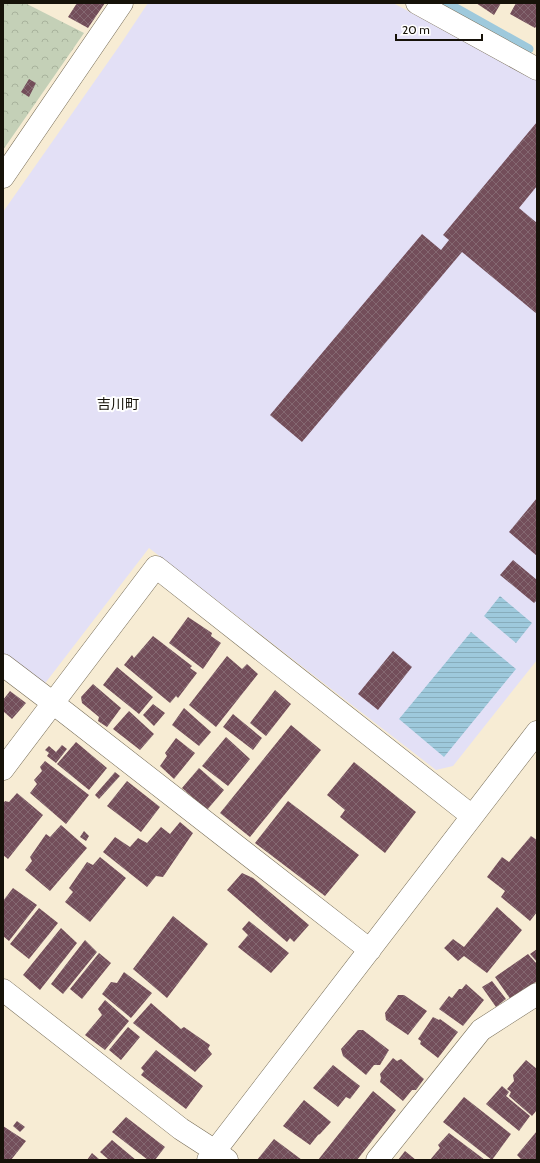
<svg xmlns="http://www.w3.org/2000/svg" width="540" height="1163" font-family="Cabin,'Noto Sans JP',sans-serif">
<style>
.education{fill:#e3e0f6}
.park{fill:url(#park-crowns)}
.water{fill:url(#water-rules)}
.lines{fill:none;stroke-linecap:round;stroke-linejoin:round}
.stream{stroke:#9ec9dc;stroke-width:9}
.building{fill:url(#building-cross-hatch)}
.minor-casing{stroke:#776d58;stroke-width:23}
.minor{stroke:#fff;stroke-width:22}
.labels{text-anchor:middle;stroke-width:4;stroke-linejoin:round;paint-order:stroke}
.quarter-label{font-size:14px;fill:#161209;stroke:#fff}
</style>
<defs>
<pattern id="park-crowns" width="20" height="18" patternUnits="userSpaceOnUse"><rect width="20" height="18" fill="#c4d0b7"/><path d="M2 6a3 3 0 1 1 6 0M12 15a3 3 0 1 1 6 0" fill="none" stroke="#a8b29c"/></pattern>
<pattern id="water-rules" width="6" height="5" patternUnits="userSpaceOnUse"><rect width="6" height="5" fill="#9ec9dc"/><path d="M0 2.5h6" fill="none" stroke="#87acbb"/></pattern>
<pattern id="building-cross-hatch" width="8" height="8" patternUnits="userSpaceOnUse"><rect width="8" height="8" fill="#734e5a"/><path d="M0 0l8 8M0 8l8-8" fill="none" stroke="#846871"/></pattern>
</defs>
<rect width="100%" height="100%" fill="#f7ecd4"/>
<path class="education" d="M148,3h245l144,76v581l-84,106 -17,4 -287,-222 -106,138 -40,-31v-443l117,-167z"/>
<path class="park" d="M3,3h22l59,30 -81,117z"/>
<path class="water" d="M500,596l32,27 -16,20 -32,-27z
M471,632l45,37 -72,88 -45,-38z"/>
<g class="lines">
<path class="stream" d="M447,3l82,46"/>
</g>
<path class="building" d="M77,3h28l-17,25 -20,-11z
M476,3h25l-7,12z
M516,3h21v22l-2,3 -25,-14z
M29,79l7,4 -7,14 -8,-5z
M537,122v64l-18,22 18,15v91l-75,-62 -160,190 -32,-27 152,-181 19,16 8,-10 -6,-5z
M537,498v58l-28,-24z
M513,560l24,20v20l-3,3 -34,-28z
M188,617l24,16 -1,3 10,7 -18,26 -34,-26z
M153,636l39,30 -2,2 7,5 -19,25 -2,-2 -6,7 -46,-38 8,-10 2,3z
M393,651l19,16 -34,43 -20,-16z
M227,656l15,13 5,-5 11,10 -42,53 -27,-22z
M117,667l36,30 -14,17 -36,-29z
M93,684l28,24 -14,19 -9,-6 1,-4 -17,-14 -1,-6z
M275,690l16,14 -25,32 -16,-13z
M10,691l16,12 -14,16 -9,-8v-11z
M153,704l12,9 -11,13 -11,-11z
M184,708l27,24 -12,14 -27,-21z
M129,711l25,23 -14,16 -27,-21z
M233,714l29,24 -9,12 -30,-23z
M291,725l30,25 -71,87 -30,-24z
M226,737l24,22 -22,27 -26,-20z
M176,738l19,15 -21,26 -14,-13 7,-10 -2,-3z
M76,742l31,26 -18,22 -32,-26z
M62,745l5,4 -11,14 -9,-7 2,-3 -4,-3 4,-4 7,6z
M45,761l44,34 -23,29 -36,-31 7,-9 -3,-4 8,-9 -2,-4z
M354,762l62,50 -31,41 -45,-36 5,-7 -18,-15z
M199,768l25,22 -17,20 -25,-22z
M115,772l5,4 -21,23 -4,-4z
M127,781l33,26 -19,25 -34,-26z
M17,793l26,22 -35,44 -5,-4v-51l2,-3 4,1z
M288,801l71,54 -34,41 -70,-53z
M180,822l13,11 -30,44 -7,-1 -9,11 -44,-35 12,-15 15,10 8,-9 9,5 14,-16 9,7z
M61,825l26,23 -37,43 -25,-21 7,-9 -2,-4 16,-23 4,3z
M84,831l5,5 -3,5 -6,-4z
M531,836l6,4v72l-7,9 -29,-24 4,-6 -18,-14 15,-20 7,5z
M100,857l26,21 -36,44 -25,-20 8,-10 -4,-4 18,-26 6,3z
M242,873l11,5 56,47 -15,17 -4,-4 -3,4 -60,-52z
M13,888l24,17 -28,36 -6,-5v-35z
M497,907l25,23 -35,43 -23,-17 -6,5 -14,-13 9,-9 11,8z
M39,908l19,15 -29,36 -19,-15z
M173,916l35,28 -41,54 -34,-29z
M249,921l40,32 -18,20 -33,-26 10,-12 -6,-6z
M61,928l16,15 -37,47 -17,-15z
M85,940l12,12 -34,42 -12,-10z
M537,949v13l-7,-8z
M99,953l12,10 -29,36 -12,-10z
M528,954l9,10v17l-26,19 -16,-23z
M124,972l28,21 -21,25 -29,-24 9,-12 6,1z
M492,981l14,18 -10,8 -14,-20z
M466,984l18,16 -21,26 -24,-17 10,-13 3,2 7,-9h3z
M398,995h6l23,16 -19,24 -22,-15 -1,-7z
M105,1000l24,21 -24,29 -20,-15 17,-20 -4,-6z
M151,1003l30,26 3,-2 26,18 -2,4 4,5 -17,18 -62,-49z
M433,1017l6,3 1,-1 18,13 -20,26 -18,-14 1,-3 -3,-2z
M128,1027l12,10 -19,23 -12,-10z
M358,1030h5l26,20 -9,15h-6l-8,10 -23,-19 -2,-7z
M156,1050l47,36 -17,23 -45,-34 3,-4 -3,-3z
M393,1058l4,3 4,-2 23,20 -8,11h-4l-9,11 -23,-19 1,-4 -1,-4z
M526,1060l11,9v41l-5,6 -23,-20 2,-4 -4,-3 7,-8 -1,-6z
M333,1065l27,21 -10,13 -4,-2 -8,10 -25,-19z
M502,1086l7,6 -3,4 24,20 -11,15 -33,-27z
M373,1091l23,19 -39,50h-39z
M464,1097l47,37 -19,26 -49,-38z
M304,1100l27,22 -11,12 -2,1 -8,10 -27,-19z
M126,1117l39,30 -10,13h-7l-36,-28z
M17,1121l8,6 -5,5 -7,-6z
M3,1126l23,15 -15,19h-8z
M537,1131v29h-15l-5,-5z
M449,1133l36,27h-55l10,-12 -2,-3z
M274,1139l28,21h-45z
M112,1140l24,20h-27l-9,-8z
M405,1151l11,9h-18z
M92,1153l8,7h-13z"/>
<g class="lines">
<defs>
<path id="minor" d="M417,3l120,66
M3,177l119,-174
M3,665l50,38 317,247
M3,769l153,-202 316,249
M3,990l178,139 34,22 12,9
M208,1160l329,-428
M377,1160l104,-130 56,-36"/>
</defs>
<use href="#minor" class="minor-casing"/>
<use href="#minor" class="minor"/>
</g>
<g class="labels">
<g class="quarter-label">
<text x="118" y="409">吉川町</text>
</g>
</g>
<rect width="540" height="1163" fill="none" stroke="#161209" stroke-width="8"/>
<path d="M396 34v6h86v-6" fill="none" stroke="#161209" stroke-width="2"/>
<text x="402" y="34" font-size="12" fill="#161209" stroke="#ffffff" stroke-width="3" paint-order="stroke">20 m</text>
</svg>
